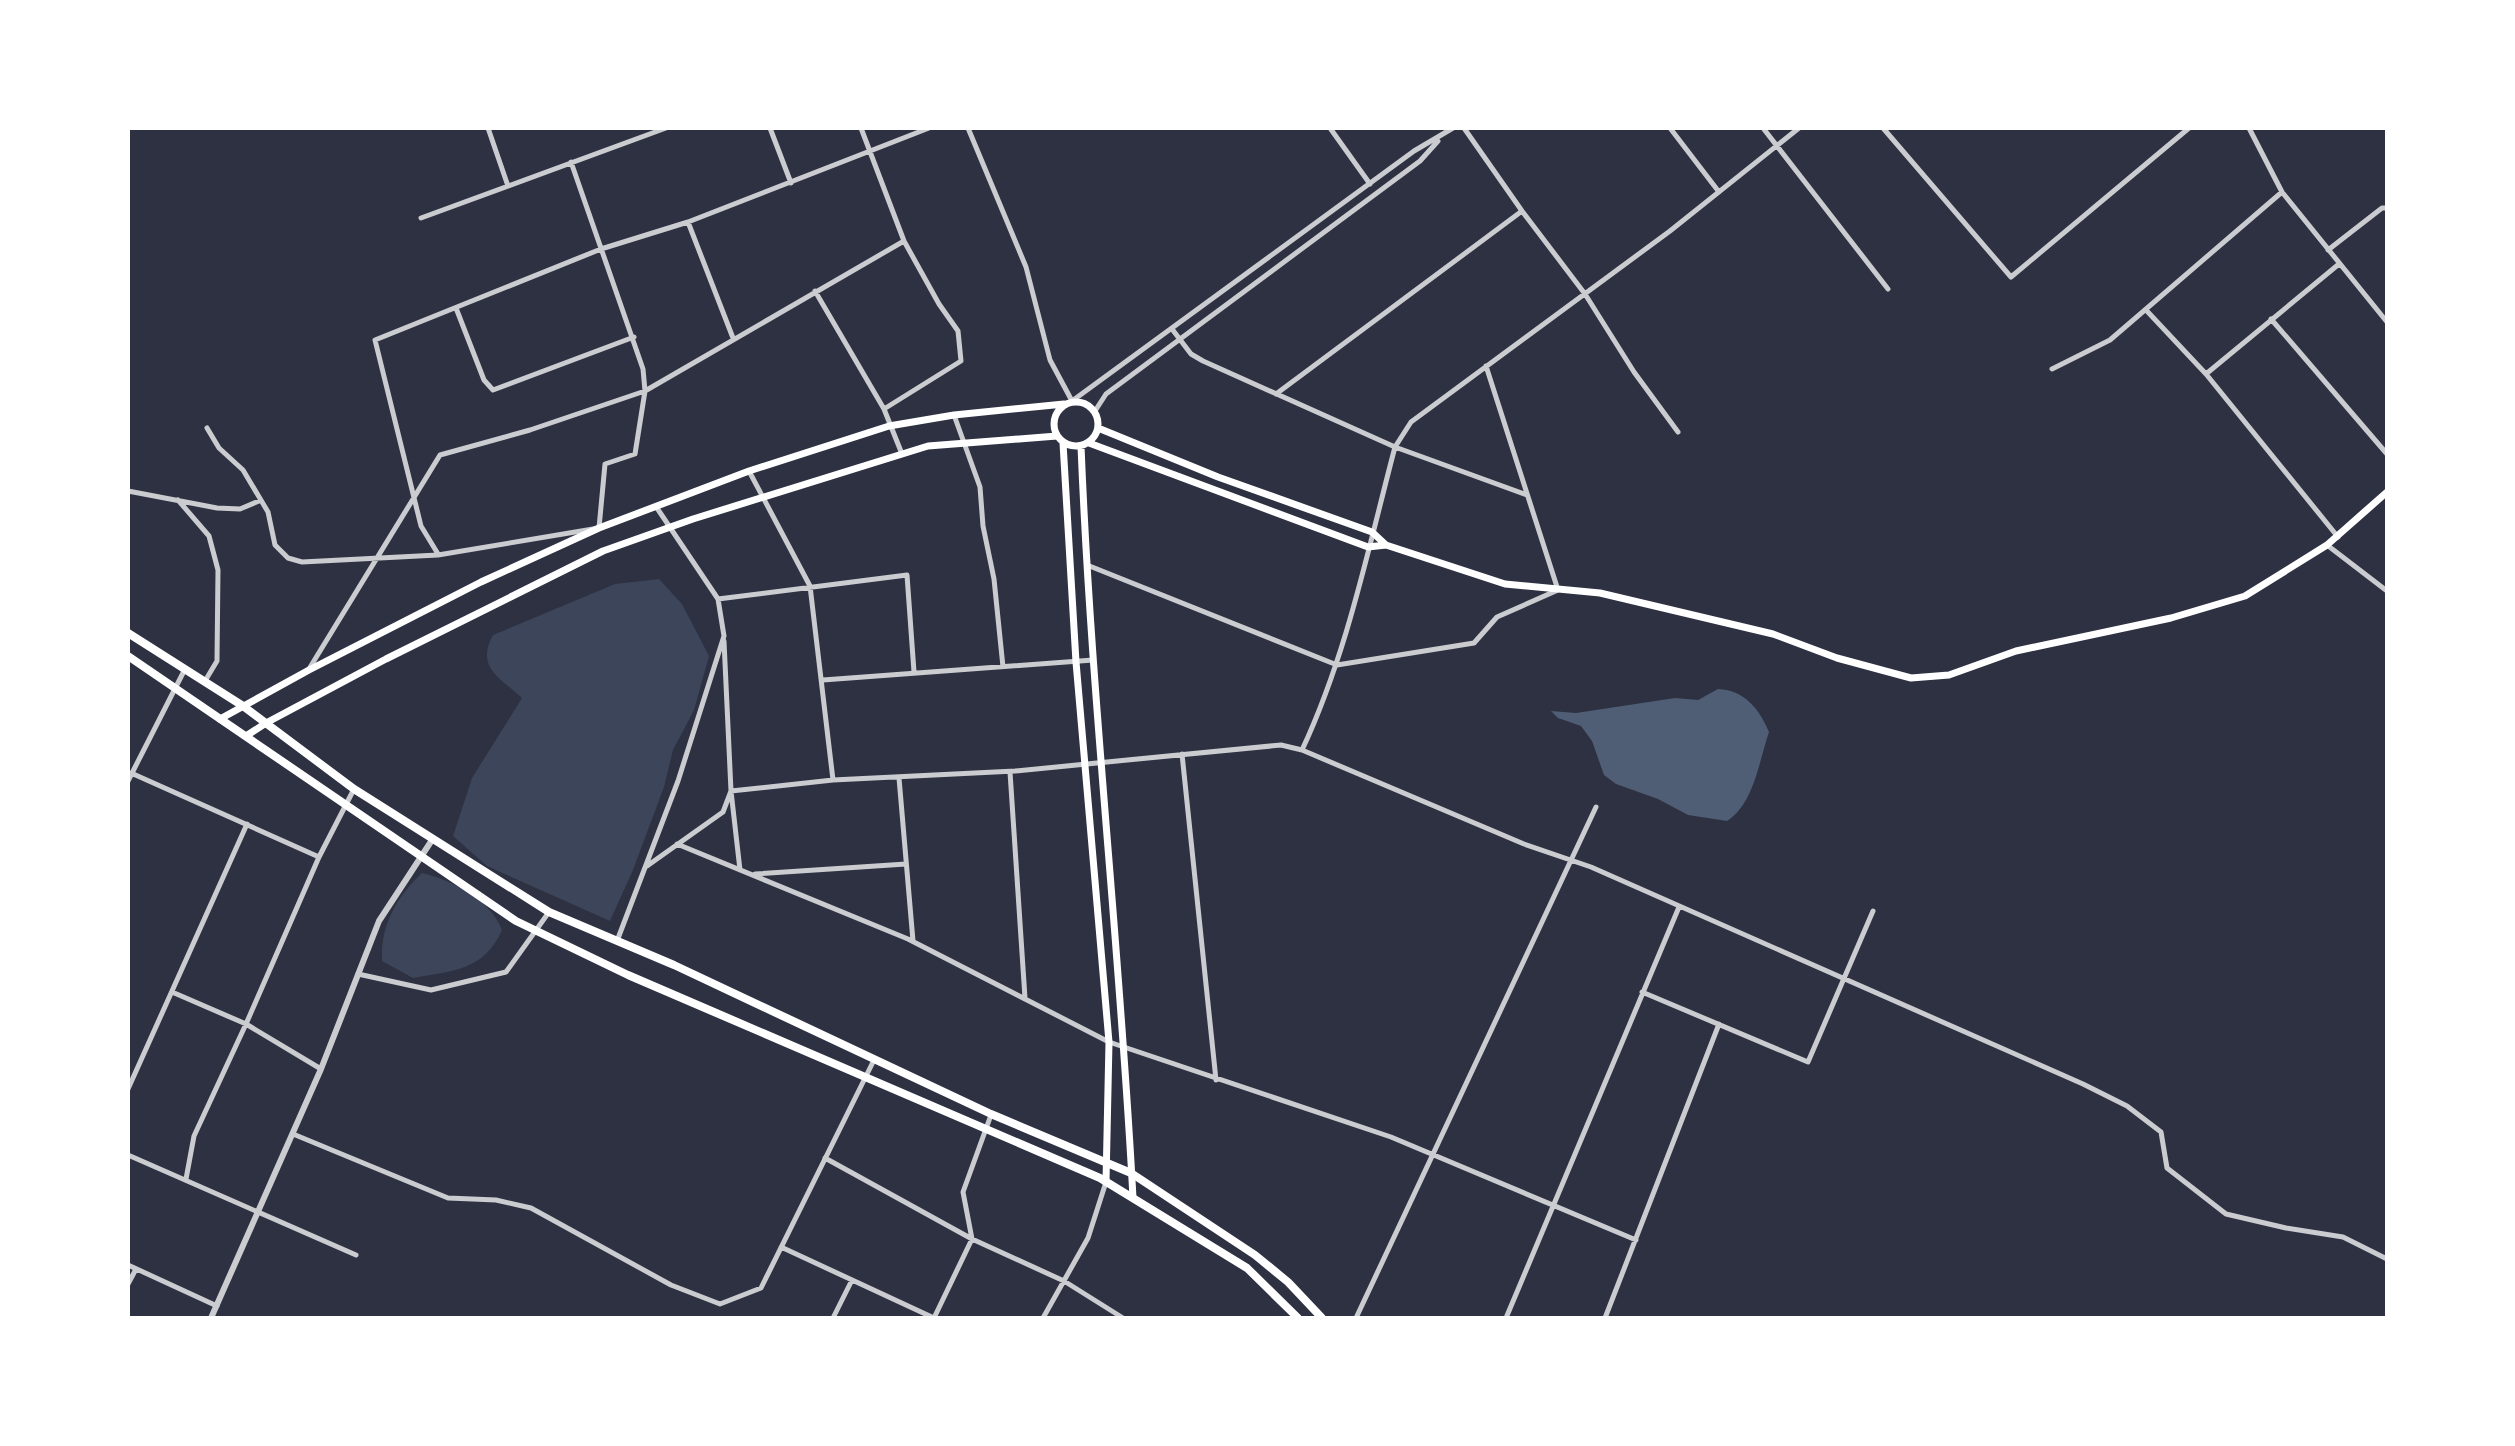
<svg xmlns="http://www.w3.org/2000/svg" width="2515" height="1446" font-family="Jost,sans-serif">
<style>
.green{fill:#3c4559}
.water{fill:#4f5d75}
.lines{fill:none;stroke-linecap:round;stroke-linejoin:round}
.minor{stroke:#caccd0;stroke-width:5}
.tertiary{stroke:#caccd0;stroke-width:6}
.secondary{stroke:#fff;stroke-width:7}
.trunk{stroke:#fff;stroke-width:8}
</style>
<rect width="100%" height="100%" fill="#2d3142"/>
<path class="green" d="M659,579l23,25 27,52 -15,54 -21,40 -9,37 -31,83 -23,51 -123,-55 -34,-30 19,-58 50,-80c-21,-20 -47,-30 -29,-63l122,-51z
M422,873c30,7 69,27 80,57 -18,41 -50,41 -89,48l-31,-17c-2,-35 15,-65 40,-88z"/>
<path class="water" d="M1718,689c27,1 42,21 51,43 -10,29 -15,72 -42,89l-39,-6 -30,-16 -42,-15 -12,-9 -12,-34 -11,-15 -23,-8 -7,-7 25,2 99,-15 23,2z"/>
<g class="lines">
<path class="minor" d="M488,128l20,58
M770,128l21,55
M861,128l43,113 35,63 19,27 3,30 -77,48
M968,128l58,139 24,93 22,41 342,-250 39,-23
M1330,128l40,56
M1464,128l58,83 63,83 49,78 44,60
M1670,128l49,64
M1763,128l125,161
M1883,128l128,149 178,-149
M2249,128l33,64 105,130
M421,218l245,-90
M688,222l45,116
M2328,250l54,-42h5
M815,291l69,118 18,45
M456,308l28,72 9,10 141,-53
M2146,310l60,64 132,163
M2271,319l116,135
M1172,329l19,25 12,7 192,86 132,48
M2052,369l58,-29 172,-148
M2206,374l133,-110
M1276,394l246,-183
M1095,411l11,-17 314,-233 18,-20
M954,415l26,72 3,39 11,53 9,88
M207,428l12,20 24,22 25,42 7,33 13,13 14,4 136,-7 161,-27 6,-64 30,-10 10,-63 -2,-22 -72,-207
M749,471l61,115 23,194
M128,491l89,17 23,1 19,-8
M178,500l31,36 9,34 -1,91 -12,20
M2327,545l60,46
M438,554l-17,-28 -46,-186 226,-91 87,-27 241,-94
M1087,565l250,100 137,-22 23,-26 61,-27 -72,-224
M718,599l189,-24 7,97
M309,669l131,-214 90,-25 115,-39 259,-150
M823,680l270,-20
M1302,750c45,-96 66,-201 93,-303l16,-25 259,-191 129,-103
M1182,754l34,326
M1010,772l15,226
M131,773l188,84
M899,778l14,163
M128,781l57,-112
M677,844l231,95 201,103 282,95 245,103
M647,866l76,-54 8,-21 -7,-150
M740,870l-9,-79 102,-11 182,-9 266,-26 21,5 222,94 67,23 492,217 44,22 34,26 6,36 59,46 60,14 57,9 44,22
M755,874l151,-10
M617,941l61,-160 46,-145 -6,-37 -61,-91
M358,974l73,16 75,-18 43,-60
M172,992l74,32 75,45
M1642,992l166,70 65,-151
M128,1089l119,-265
M293,1134l155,64 48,2 35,8 140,77 49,19 41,-16 113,-228
M128,1155l228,100
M825,1158l147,81 92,42 59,37
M186,1179l8,-43 52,-112 73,-167 35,-68
M781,1247l153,71
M128,1265l89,41
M128,1284l8,-15
M833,1318l19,-38
M934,1318l38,-79 -9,-47 28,-77
M1043,1318l45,-80 18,-56
M1356,1318l240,-511
M1506,1318l173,-411
M1605,1318l114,-294"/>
<path class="tertiary" d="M211,1318l110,-249 58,-148 53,-81"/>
<path class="secondary" d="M1054 424a22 22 0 1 1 44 0a22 22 0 1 1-44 0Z
M1098,428l120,49 154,55 14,13
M1063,443l13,219 33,380 -3,140
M1089,443l279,104 18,-2 119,39 95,9 173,41 64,24 74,20 38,-3 67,-24 155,-33 74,-22 82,-51 60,-53
M1081,446c10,251 39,501 52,752
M220,719l89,-49 172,-88 118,-54 150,-57 140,-45 65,-11 110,-11
M246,736l20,-13 120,-64 217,-108 90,-32 235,-73 129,-10"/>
<path class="trunk" d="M128,633l115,73 111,83 195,123 125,53 317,149 140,59 124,82 33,27 34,36
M128,656l388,265 112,54 472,203 147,90 51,50"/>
</g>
<rect width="2515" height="1446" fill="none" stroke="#ffffff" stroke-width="260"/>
</svg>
